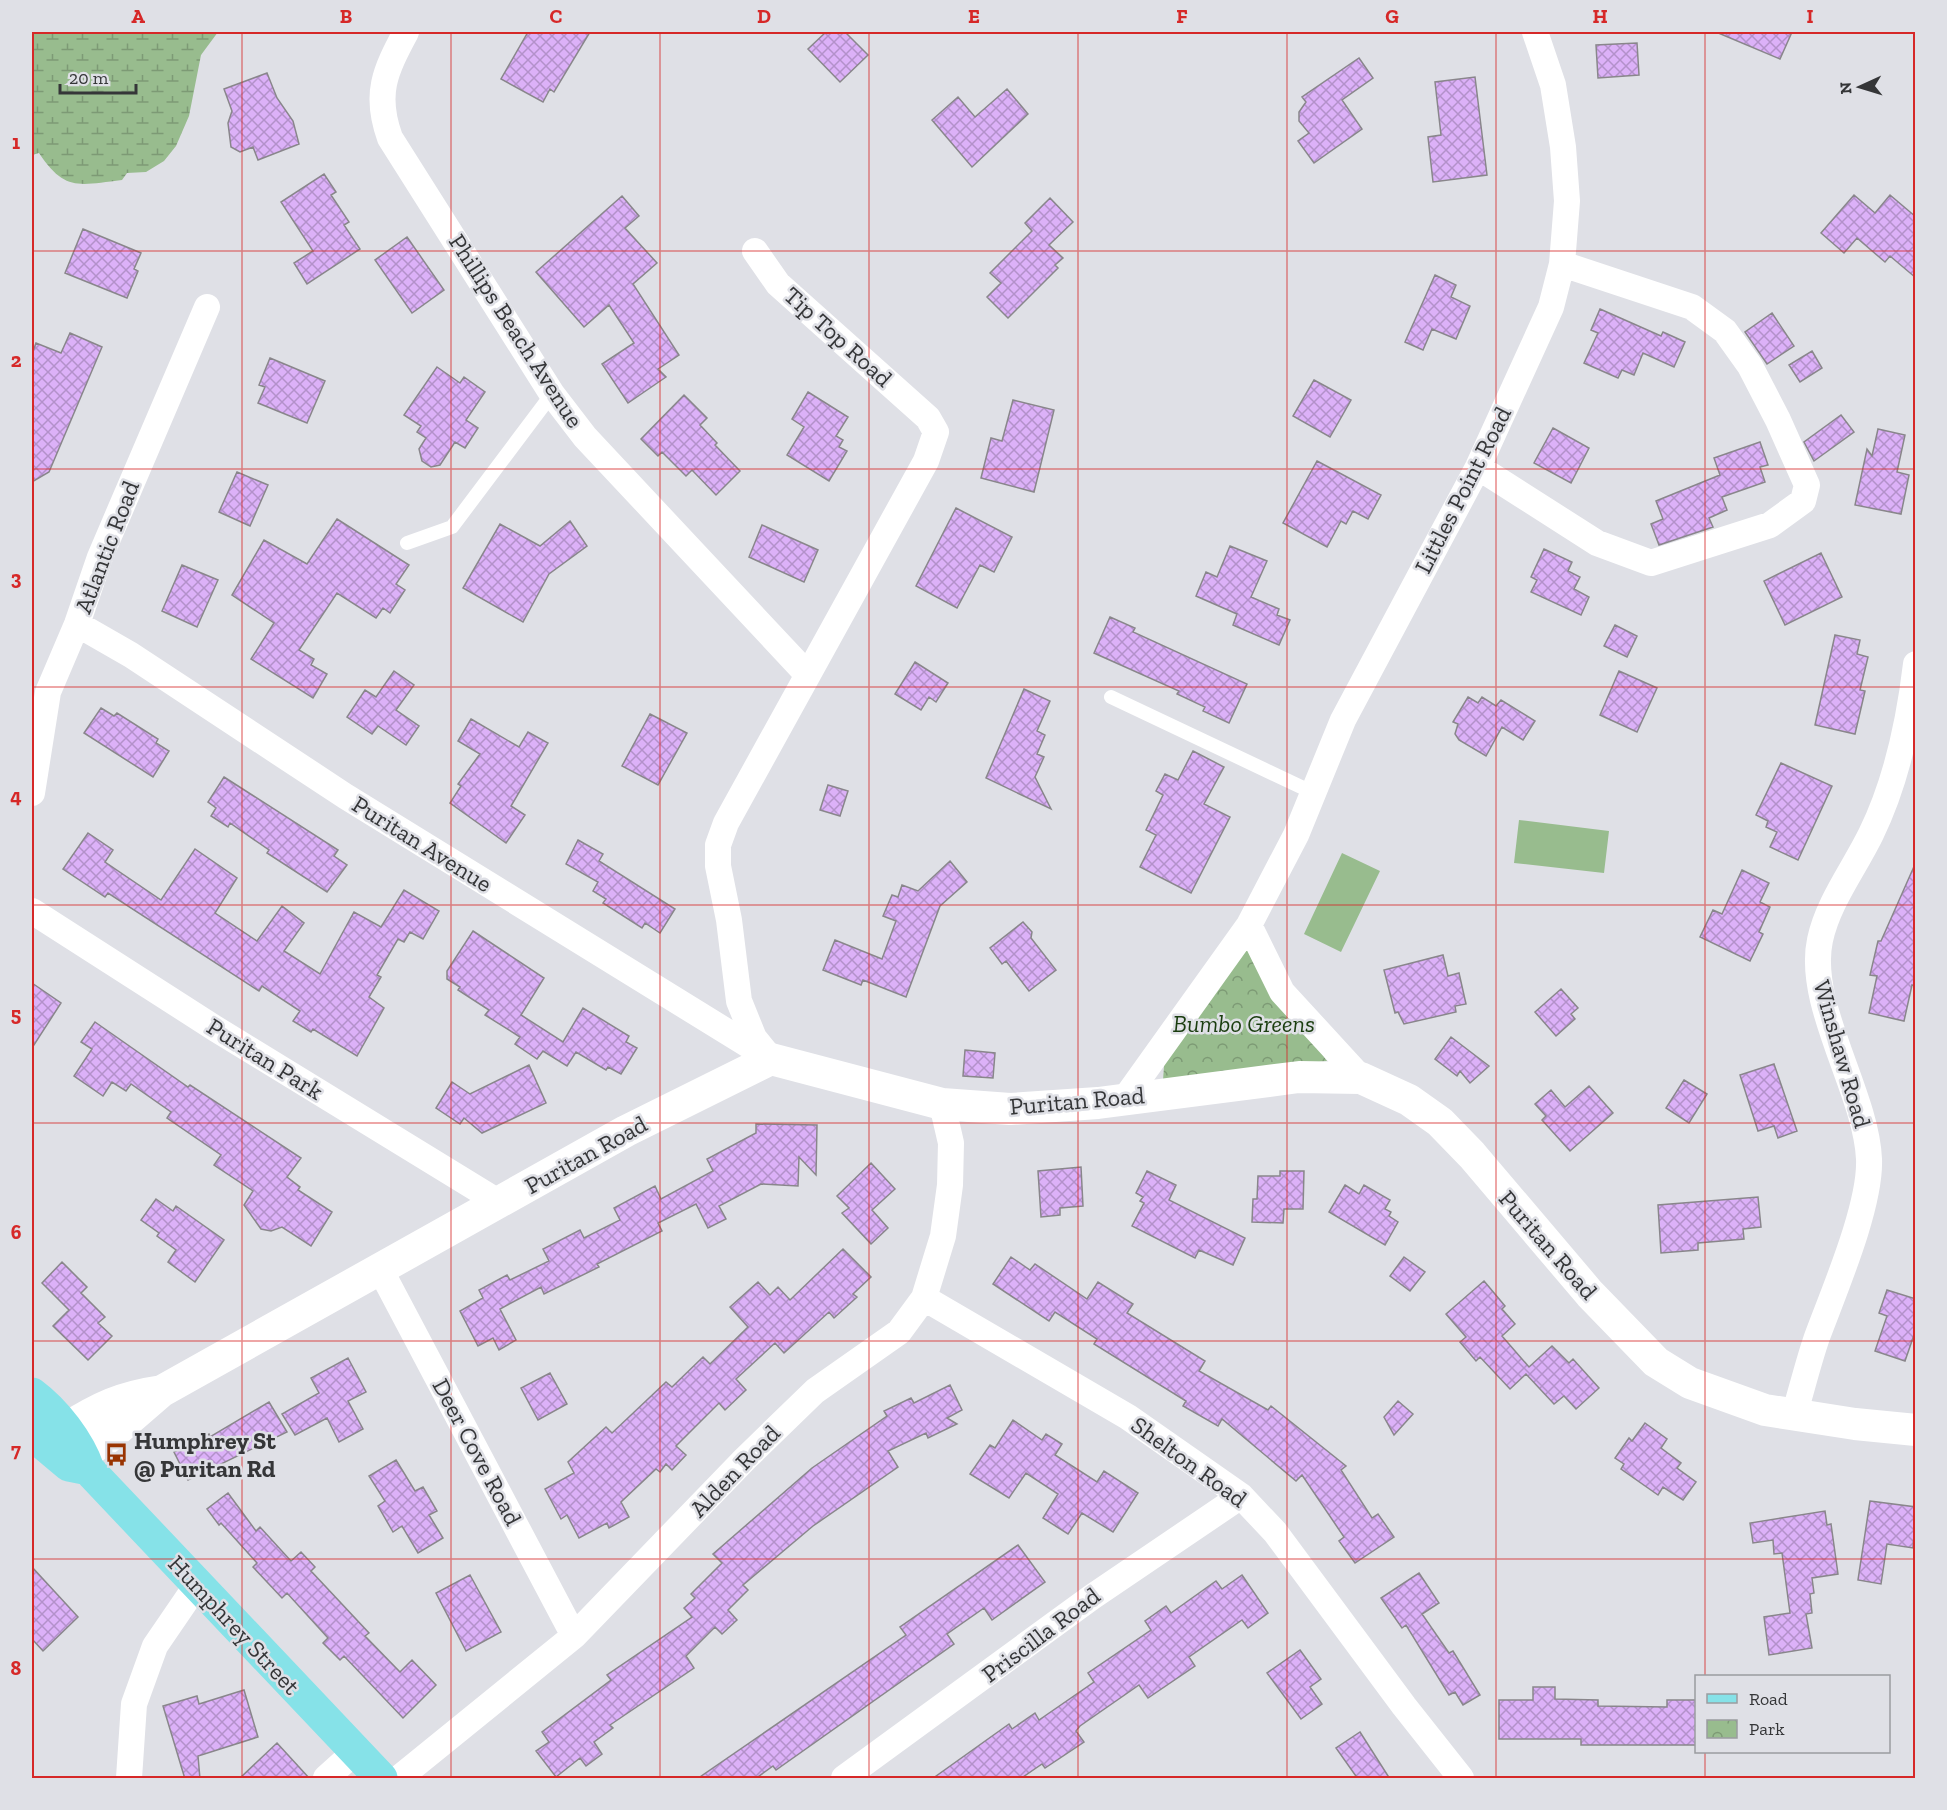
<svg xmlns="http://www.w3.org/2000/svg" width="1947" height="1810" font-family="'Zilla Slab',serif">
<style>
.wetland{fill:url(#wetland-marsh)}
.park{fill:url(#park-crowns)}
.garden{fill:#98bc8e}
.building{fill:url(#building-cross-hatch);stroke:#89868b;stroke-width:1.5}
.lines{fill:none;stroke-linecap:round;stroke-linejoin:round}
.service{stroke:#fff;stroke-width:14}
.minor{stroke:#fff;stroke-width:26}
.tertiary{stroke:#fff;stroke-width:32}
.primary{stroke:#86e2e8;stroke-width:33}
.grid{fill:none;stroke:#d62828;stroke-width:1.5;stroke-opacity:0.55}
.labels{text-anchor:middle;stroke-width:5;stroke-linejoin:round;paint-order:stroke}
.street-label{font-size:24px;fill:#353638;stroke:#dfe0e6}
.park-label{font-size:24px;font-style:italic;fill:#1a3d0f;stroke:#dfe0e6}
.poi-label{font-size:24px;font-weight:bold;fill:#353638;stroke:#dfe0e6;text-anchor:start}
.neatline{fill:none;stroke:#d62828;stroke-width:2}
.grid-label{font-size:20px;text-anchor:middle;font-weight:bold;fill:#d62828}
</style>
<defs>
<pattern id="wetland-marsh" width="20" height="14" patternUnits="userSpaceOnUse" patternTransform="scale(1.5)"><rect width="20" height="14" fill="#98bc8e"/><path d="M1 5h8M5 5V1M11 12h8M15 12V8" fill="none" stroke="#7d9a75"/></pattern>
<pattern id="park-crowns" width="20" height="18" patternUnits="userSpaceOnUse" patternTransform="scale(1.5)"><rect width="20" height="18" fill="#98bc8e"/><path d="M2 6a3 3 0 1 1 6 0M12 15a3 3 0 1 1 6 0" fill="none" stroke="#7d9a75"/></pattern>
<pattern id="building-cross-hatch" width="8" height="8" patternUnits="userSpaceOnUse" patternTransform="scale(1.5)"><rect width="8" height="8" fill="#dcb1f8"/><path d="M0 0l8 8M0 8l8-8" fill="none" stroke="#b391ca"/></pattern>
</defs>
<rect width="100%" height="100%" fill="#dfe0e6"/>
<path class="wetland" d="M32,32h186l-17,23 -12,61 -13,30 -12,15 -18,11 -19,1 -5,7c-43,5 -57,12 -83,-27l-7,2z"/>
<path class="park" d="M1245,944l82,117 -164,20 2,-30z"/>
<path class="garden" d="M1519,820l90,11 -5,42 -90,-10z
M1342,853l38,18 -39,81 -37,-18z"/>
<path class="building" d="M528,32h62l-36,60 -4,-3 -7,13 -42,-23z
M826,32h19l23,23 -28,27 -32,-33z
M1716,32h76l-12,27z
M1637,43l2,32 -41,3 -2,-33z
M1359,58l14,20 -31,22 20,29 -48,34 -16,-22 11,-8 -10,-12v-9l7,-10 -4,-5z
M267,73l10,25 16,23 6,23 -41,16 -5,-13 -13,5 -9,-5 -3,-24 4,-12 -8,-22z
M1475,77l12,98 -54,7 -5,-45 13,-2 -6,-53z
M1007,89l21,25 -56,53 -40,-47 26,-23 17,20z
M324,174l12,18 -5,3 18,27 -5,3 16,24 -53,35 -13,-21 19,-12 -32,-49z
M1854,195l21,18 15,-18 26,22v61l-26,-22 -5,6 -28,-24 -13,15 -23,-20z
M622,196l17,20 -14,12 32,35 -24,21 46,71 -21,14 8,8 -38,26 -26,-39 32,-21 -25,-38 -25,22 -48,-55z
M1050,198l23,24 -24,23 14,13 -8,7 3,3 -50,50 -21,-21 14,-14 -11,-10 42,-42 -7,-8z
M83,229l58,24 -7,16 4,2 -11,27 -62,-25z
M407,237l37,53 -32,23 -37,-53z
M1435,275l21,10 -5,12 19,9 -14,33 -24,-10 -9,21 -18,-8z
M1600,309l61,27 2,-4 22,10 -11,25 -31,-14 -9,22 -12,-5 -4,8 -34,-15 14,-30 -7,-3z
M1772,313l22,33 -27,18 -22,-32z
M70,333l32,14 -53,125 -17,10v-128l4,-11 25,10z
M1812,351l10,17 -22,14 -11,-17z
M270,358l55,23 -18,42 -49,-20 7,-16 -6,-2z
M437,367l23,16 4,-6 21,15 -19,28 12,8 -13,20 -10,-6 -15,23 -9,2 -9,-6 -3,-12 7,-11 -9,-6 4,-6 -17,-11z
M1314,380l37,20 -21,37 -37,-21z
M808,392l40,25 -12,19 7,4 -4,7 8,4 -18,30 -42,-26 17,-28 -12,-8z
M684,395l23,23 -7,7 17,18 -2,2 25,26 -24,24 -24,-25 -6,6 -24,-24 -4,4 -17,-17z
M1013,400l41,10 -20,82 -53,-14 10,-40 11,3z
M1841,415l13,17 -40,29 -10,-19z
M1553,428l36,20 -18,35 -37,-20z
M1878,429l27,6 -8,37 12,3 -8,39 -46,-9 12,-56 5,7z
M1760,442l8,23 -8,2 5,15 -43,15 5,13 -18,8 4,9 -54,18 -8,-21 12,-5 -7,-18 64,-26 -6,-17z
M1317,461l64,34 -13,24 -15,-8 -7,13 -5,-3 -14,26 -44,-24z
M237,472l31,13 -18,41 -31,-14z
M956,508l56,29 -18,35 -14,-7 -23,43 -41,-22z
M337,519l72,46 -13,19 9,6 -15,23 -7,-5 -7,10 -39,-25 -38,57 15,9 -3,6 16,9 -14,24 -62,-39 23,-36 -42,-28 32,-55 43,24z
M570,521l17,25 -38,28 -26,48 -60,-34 37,-64 40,22z
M762,525l56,25 -14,32 -55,-25z
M1230,546l37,15 -16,36 28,12 -2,6 13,5 -11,25 -46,-20 4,-11 -41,-18 10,-24 11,5z
M1544,549l28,13 -4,9 12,6 -6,12 15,8 -8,18 -50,-23 6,-12 -6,-3z
M1821,553l21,44 -57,28 -21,-44z
M182,565l36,15 -21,47 -35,-16z
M1110,617l25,11 -2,4 114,52 -18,39 -26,-12 2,-4 -28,-13 2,-3 -85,-38z
M1615,625l22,11 -10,21 -23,-11z
M1835,635l25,5 -3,14 11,3 -8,33 5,1 -10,43 -40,-9z
M915,662l33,21 -12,19 -7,-5 -8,13 -26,-16z
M394,671l20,14 -18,25 23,16 -13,19 -28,-19 -6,8 -25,-17 18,-27 11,7z
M1619,671l38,17 -20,44 -37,-17z
M1024,689l26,12 -13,30 8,4 -8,19 7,3 -9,20 16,32 -65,-31z
M1468,697l10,6 4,-6 14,9 5,-6 34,21 -12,19 -21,-13 -16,29 -27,-16 -4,-6 3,-10 -5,-2z
M101,708l13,8 3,-3 41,26 -2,4 13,8 -16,26 -69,-44z
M650,714l37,19 -29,52 -36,-19z
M471,719l48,28 9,-15 20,11 -37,63 14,9 -19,28 -56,-40 11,-17 -3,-2 22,-30 -22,-13z
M1193,751l31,16 -20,37 26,13 -39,76 -51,-26 16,-32 -10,-5 17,-35 -7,-4 9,-17 13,6z
M1781,763l51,23 -34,74 -28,-13 7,-15 -11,-5 2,-6 -12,-6z
M224,777l114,73 -4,6 13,9 -20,27 -60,-39 2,-3 -39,-27 -2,4 -17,-11 5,-8 -8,-6z
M828,785l20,6 -8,25 -20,-6z
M88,833l25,17 -8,12 56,38 34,-51 42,29 -22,35 42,28 25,-35 22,17 -20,28 36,23 34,-62 27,15 23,-37 35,21 -16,28 -13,-7 -6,10 -6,-3 -21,36 4,2 -12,20 15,11 -27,48 -44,-27 -2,3 -18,-11 7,-10 -38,-25 -3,5 -151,-98 -3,4 -42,-28z
M578,840l25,14 -4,7 76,48 -15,24 -15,-10 -3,5 -39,-25 3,-4 -13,-8 5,-9 -32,-18z
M950,861l17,21 -27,24 -34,91 -43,-17 -2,5 -38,-15 12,-30 47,19 14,-38 -13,-5 9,-21 6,2 4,-12 16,6z
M1916,862v124l-4,-1 -8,36 -35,-8 8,-37 -7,-1 8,-34h3z
M1742,870l27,13 -9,19 10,5 -11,25 4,2 -13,27 -50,-24 13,-27 9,4z
M1023,922l9,10 -1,6 25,32 -27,21 -23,-30 -4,3 -12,-16z
M473,931l71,47 -23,37 42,27 20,-34 46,28 -3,6 11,6 -16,26 -13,-7 -2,3 -30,-18 -9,14 -24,-15 -6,8 -22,-15 5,-7 -35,-22 4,-5 -31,-20 2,-3 -13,-8v-8z
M1443,955l5,21 11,-3 7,31 -11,2 1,6 -52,12 -6,-12 -3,1 -11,-43z
M32,983l29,20 -29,45z
M1561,989l17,19 -7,6 4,5 -19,17 -21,-24z
M95,1022l93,65 2,-2 111,73 -14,19 13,10 -2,3 34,22 -21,34 -29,-19 -11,4 -10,-2 -17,-24 9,-14 -39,-26 7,-10 -54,-37 4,-6 -40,-28 -5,7 -14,-9 -9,14 -29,-20 18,-27 -11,-7z
M1451,1037l38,29 -19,17 -10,-12 -3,5 -22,-17z
M965,1050l30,3 -2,25 -30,-2z
M1774,1064l23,67 -19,7 -4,-12 -16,5 -18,-56z
M529,1065l17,38 -64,30 -18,-15 -4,6 -24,-16 16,-26 18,12z
M1684,1080l23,14 -18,29 -23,-15z
M1589,1086l24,27 -43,38 -28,-31 4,-4 -11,-12 16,-14 14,17z
M756,1124l61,1 -1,50 -17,-18 -1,29 -37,-2 -42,22 7,13 -18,9 -12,-24 -38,19 4,8 -65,33 2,3 -55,27 -3,-7 -41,22 16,31 -17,10 -6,-12 -15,8 -18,-35 23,-13 -4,-8 28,-15 3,5 39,-19 -6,-12 37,-19 4,8 36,-18 -6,-12 41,-22 6,13 52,-28 -6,-12 49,-26z
M871,1163l24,26 -23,21 16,18 -17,16 -29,-31 7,-5 -12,-12z
M1081,1167l2,39 -23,2v7l-19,2 -3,-46z
M1147,1171l29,14 -7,15 76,38 -12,27 -34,-15 -4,8 -63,-32 12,-23 -4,-2 3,-4 -7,-4z
M1280,1171h24l-1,38h-19l-1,14 -31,-1 1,-23h4l1,-23h22z
M1345,1185l14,9 5,-9 26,15 -5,9 6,3 -2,4 9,6 -13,23 -56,-33z
M1758,1197l3,30 -18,2 1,10 -46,4v7l-37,3 -3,-48z
M156,1199l17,12 3,-5 48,34 -29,42 -27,-20 8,-12 -19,-14 2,-3 -18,-13z
M843,1249l28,28 -18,17 4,3 -23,21 -5,-6 -45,41 -9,-10 -39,36 10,11 -21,20 -6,-7 -43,43 10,9 -14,15 -6,-6 -6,8 -4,-3 -35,33 8,15 -20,11 -2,-5 -28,15 -12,-23 -6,4 -16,-30 29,-16 -6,-11 38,-35 6,6 54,-51 6,5 31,-30 7,7 38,-37 -18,-20 28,-25 12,13 8,-8 12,13z
M1011,1257l19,13 5,-6 52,35 11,-17 35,22 -6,9 78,48 -6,10 69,39 3,-4 75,60 -5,4 31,48 6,-4 16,23 -39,26 -16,-22 5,-4 -42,-62 -6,6 -74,-62 -4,7 -35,-20 3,-5 -92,-57 3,-5 -42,-27 -6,9 -56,-37z
M1404,1257l21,15 -15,19 -20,-15z
M62,1262l25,25 -6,6 24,24 -7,6 14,13 -24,24 -35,-34 16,-16 -27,-27z
M1484,1281l21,25 -3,3 13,15 -13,12 27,31 23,-21 17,17 4,-4 26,29 -23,21 -12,-13 -10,8 -28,-30 -16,15 -30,-32 -4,4 -16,-19 6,-5 -20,-23z
M1887,1290l29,9v30l-11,32 -30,-10 12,-35 -8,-3z
M348,1358l18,34 -18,9 15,28 -24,13 -12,-24 -32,17 -13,-21 37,-21 -8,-15z
M550,1373l17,31 -29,16 -17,-32z
M950,1385l12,25 -15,8 10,6 -29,14 -2,-5 -38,18 10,16 -85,59 -70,59 5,5 -20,20 9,10 -15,14 -7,-7 -29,29 8,12 -84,57 3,3 -19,14 8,12 -16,12 -6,-8 -24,19 -20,-26 13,-9 -7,-10 69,-52 -4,-5 85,-58 -8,-9 11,-10 -4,-4 31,-31 -9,-9 99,-86 75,-52 -3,-5 27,-13 3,5z
M1398,1401l15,13 -19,21 -10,-18z
M269,1402l18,30 -99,48 -14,-28 35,-18 1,3z
M1013,1420l29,20 4,-6 16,10 -7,11 42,27 7,-11 34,22 -25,39 -31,-19 -14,21 -25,-16 15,-24 -32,-21 -17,25 -39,-24 20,-29 5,3z
M1645,1423l22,16 -6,9 20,15 -4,5 19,14 -13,18 -20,-13 -5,8 -37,-26 3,-5 -9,-6 14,-20 3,3z
M396,1460l19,31 8,-4 14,24 -8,4 14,23 -25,15 -16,-27 -9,6 -15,-26 7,-5 -16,-25z
M228,1493l28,38 4,-4 31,34 10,-9 14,15 -4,4 58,62 -4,3 35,36 12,-12 24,25 -33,33 -59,-62 -4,4 -17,-17 5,-5 -41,-45 -5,5 -29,-31 4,-4 -36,-40 -2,2 -12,-16z
M1870,1501l46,6 -3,41 -26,-4 -6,40 -23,-4z
M1825,1511l2,14 4,-1 7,50 -26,4 2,15 -4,1 2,19 -6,1 6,34 -43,7 -5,-38 26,-4 -8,-60 -8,1 -1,-14 -20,3 -3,-20z
M1018,1545l27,37 -53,38 -8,-12 -37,26 7,10 -178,126 -3,-4 -18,13h-58l209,-144 -6,-8z
M32,1567l46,50 -35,34 -11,-12z
M1419,1573l20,30 -17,11 27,39 4,-2 27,44 -17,10 -8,-13 -6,3 -43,-70 -4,3 -21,-30z
M470,1575l31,57 -35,19 -30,-58z
M1242,1575l26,38 -20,15 -6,-8 -53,37 6,9 -47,32 -9,-13 -59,41 -4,5 8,11 -39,26 -3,-4 -22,15h-88l77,-55 3,5 23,-16 4,7 55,-38 -6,-9 63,-43 -6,-9 21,-15 5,7 45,-32 6,8z
M1300,1650l21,29 -11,8 12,17 -21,15 -34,-46z
M1533,1687h22v12l43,1v6l69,1v-7h29v45h-115v-6h-82v-39h34z
M244,1690l14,47 -60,19 2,23h-15l-22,-73 34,-10 2,8z
M1360,1732l30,47h-32l-22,-31z
M277,1743l33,36h-71z"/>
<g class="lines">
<path class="service" d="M407,543l45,-16 100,-133
M1111,697l203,96"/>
<path class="minor" d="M406,32c-21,39 -32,62 -16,106l162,256 33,43 222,237
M755,251l23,33 150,134 8,14 -10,29 -200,362 -8,22v21l11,54 10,81 15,37 17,21
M1478,467l119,76 54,20 119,-38 33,-24 4,-16 -29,-65 -28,-54 -25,-35 -33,-24 -130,-43
M77,624l54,31 214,141 418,258
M32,793l16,-101 29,-68 23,-67 107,-250
M32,911l184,118 284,174
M1249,925l33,67 79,86
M1126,1097l123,-172 47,-90 47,-115 135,-253 73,-160 11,-43 5,-63 -4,-54 -10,-62 -18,-53
M380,1269l194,367
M924,1298l204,119 113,79 34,36 129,174 57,72
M1794,1415c8,-26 14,-52 23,-78 17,-46 54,-131 52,-178 -3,-67 -63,-154 -49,-219 8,-38 34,-71 51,-106 26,-53 38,-111 45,-170
M129,1778l5,-74 21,-58 41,-60
M326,1778l30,-27
M399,1778l175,-142 171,-177 70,-68 84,-59 25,-34 19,-62 7,-51 1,-42 -9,-39
M844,1778l248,-181 149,-101"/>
<path class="tertiary" d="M65,1429c35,-22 56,-32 97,-38
M83,1453l20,-11 59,-51 464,-260 145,-72 171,45 68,5 88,-6 201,-26 62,1 48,22 31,22 32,33 118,139 66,68 34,21 75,27 90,14 61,6"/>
<path class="primary" d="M32,1394c23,17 47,48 56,75l293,309
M32,1434l37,31 15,3"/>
</g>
<path class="grid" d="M242,32v1746M451,32v1746M660,32v1746M869,32v1746M1078,32v1746M1287,32v1746M1496,32v1746M1705,32v1644M32,251h1884M32,469h1884M32,687h1884M32,905h1884M32,1123h1884M32,1341h1884M32,1559h1884M1705,1752v26"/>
<defs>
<symbol id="bus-bare" viewBox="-9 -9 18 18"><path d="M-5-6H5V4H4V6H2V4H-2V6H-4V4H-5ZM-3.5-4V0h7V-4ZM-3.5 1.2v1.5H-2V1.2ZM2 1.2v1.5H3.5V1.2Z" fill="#993402" stroke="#dfe0e6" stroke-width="2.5" paint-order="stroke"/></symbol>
</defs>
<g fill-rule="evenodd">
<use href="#bus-bare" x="100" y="1438" width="33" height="33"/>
</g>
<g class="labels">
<g class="street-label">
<text transform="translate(516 331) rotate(57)" y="8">Phillips Beach Avenue</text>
<text transform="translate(838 337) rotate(42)" y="8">Tip Top Road</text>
<text transform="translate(1463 490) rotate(-63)" y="8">Littles Point Road</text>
<text transform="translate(107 547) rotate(-69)" y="8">Atlantic Road</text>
<text transform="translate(422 844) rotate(32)" y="8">Puritan Avenue</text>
<text transform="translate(1842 1054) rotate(74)" y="8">Winshaw Road</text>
<text transform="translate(265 1059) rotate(32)" y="8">Puritan Park</text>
<text transform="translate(1077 1101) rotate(-5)" y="8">Puritan Road</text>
<text transform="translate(586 1155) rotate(-29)" y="8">Puritan Road</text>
<text transform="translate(1548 1245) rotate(49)" y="8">Puritan Road</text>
<text transform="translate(477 1452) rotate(62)" y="8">Deer Cove Road</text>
<text transform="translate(1189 1462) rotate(36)" y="8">Shelton Road</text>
<text transform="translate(735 1471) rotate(-46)" y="8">Alden Road</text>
<text transform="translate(234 1625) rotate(47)" y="8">Humphrey Street</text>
<text transform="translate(1041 1635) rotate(-37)" y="8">Priscilla Road</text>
</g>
<g class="park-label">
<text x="1244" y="1032">Bumbo Greens</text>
</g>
<g class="poi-label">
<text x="134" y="1449">Humphrey St<tspan x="134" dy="28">@ Puritan Rd</tspan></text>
</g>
</g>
<rect width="1947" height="1810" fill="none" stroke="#dfe0e6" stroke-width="66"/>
<rect x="1695" y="1675" width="195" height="78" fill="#dfe0e6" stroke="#9b9ca0" stroke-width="1.5"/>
<rect x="1707" y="1694" width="30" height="9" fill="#86e2e8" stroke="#9b9ca0" stroke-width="1.5"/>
<text x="1749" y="1705" font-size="18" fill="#353638">Road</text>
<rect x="1707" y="1720" width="30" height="18" fill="url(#park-crowns)" stroke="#9b9ca0" stroke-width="1.5"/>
<text x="1749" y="1735" font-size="18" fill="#353638">Park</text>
<g transform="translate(1860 87) rotate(266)" stroke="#dfe0e6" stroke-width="4.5" paint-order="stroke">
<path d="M0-4.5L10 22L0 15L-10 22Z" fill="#353638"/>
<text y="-9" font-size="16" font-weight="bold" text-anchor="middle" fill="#353638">N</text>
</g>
<path d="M60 84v9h76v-9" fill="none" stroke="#353638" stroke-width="3"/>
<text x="69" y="84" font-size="18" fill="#353638" stroke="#dfe0e6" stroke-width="4.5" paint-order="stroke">20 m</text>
<rect x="33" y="33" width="1881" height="1744" class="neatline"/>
<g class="grid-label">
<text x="138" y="23">A</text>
<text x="346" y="23">B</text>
<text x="556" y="23">C</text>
<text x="764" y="23">D</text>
<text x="974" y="23">E</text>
<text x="1182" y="23">F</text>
<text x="1392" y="23">G</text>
<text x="1600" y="23">H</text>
<text x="1810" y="23">I</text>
<text x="16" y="149">1</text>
<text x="16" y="367">2</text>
<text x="16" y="585">3</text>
<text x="16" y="803">4</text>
<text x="16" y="1021">5</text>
<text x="16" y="1239">6</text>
<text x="16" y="1457">7</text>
<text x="16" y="1675">8</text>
</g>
</svg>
